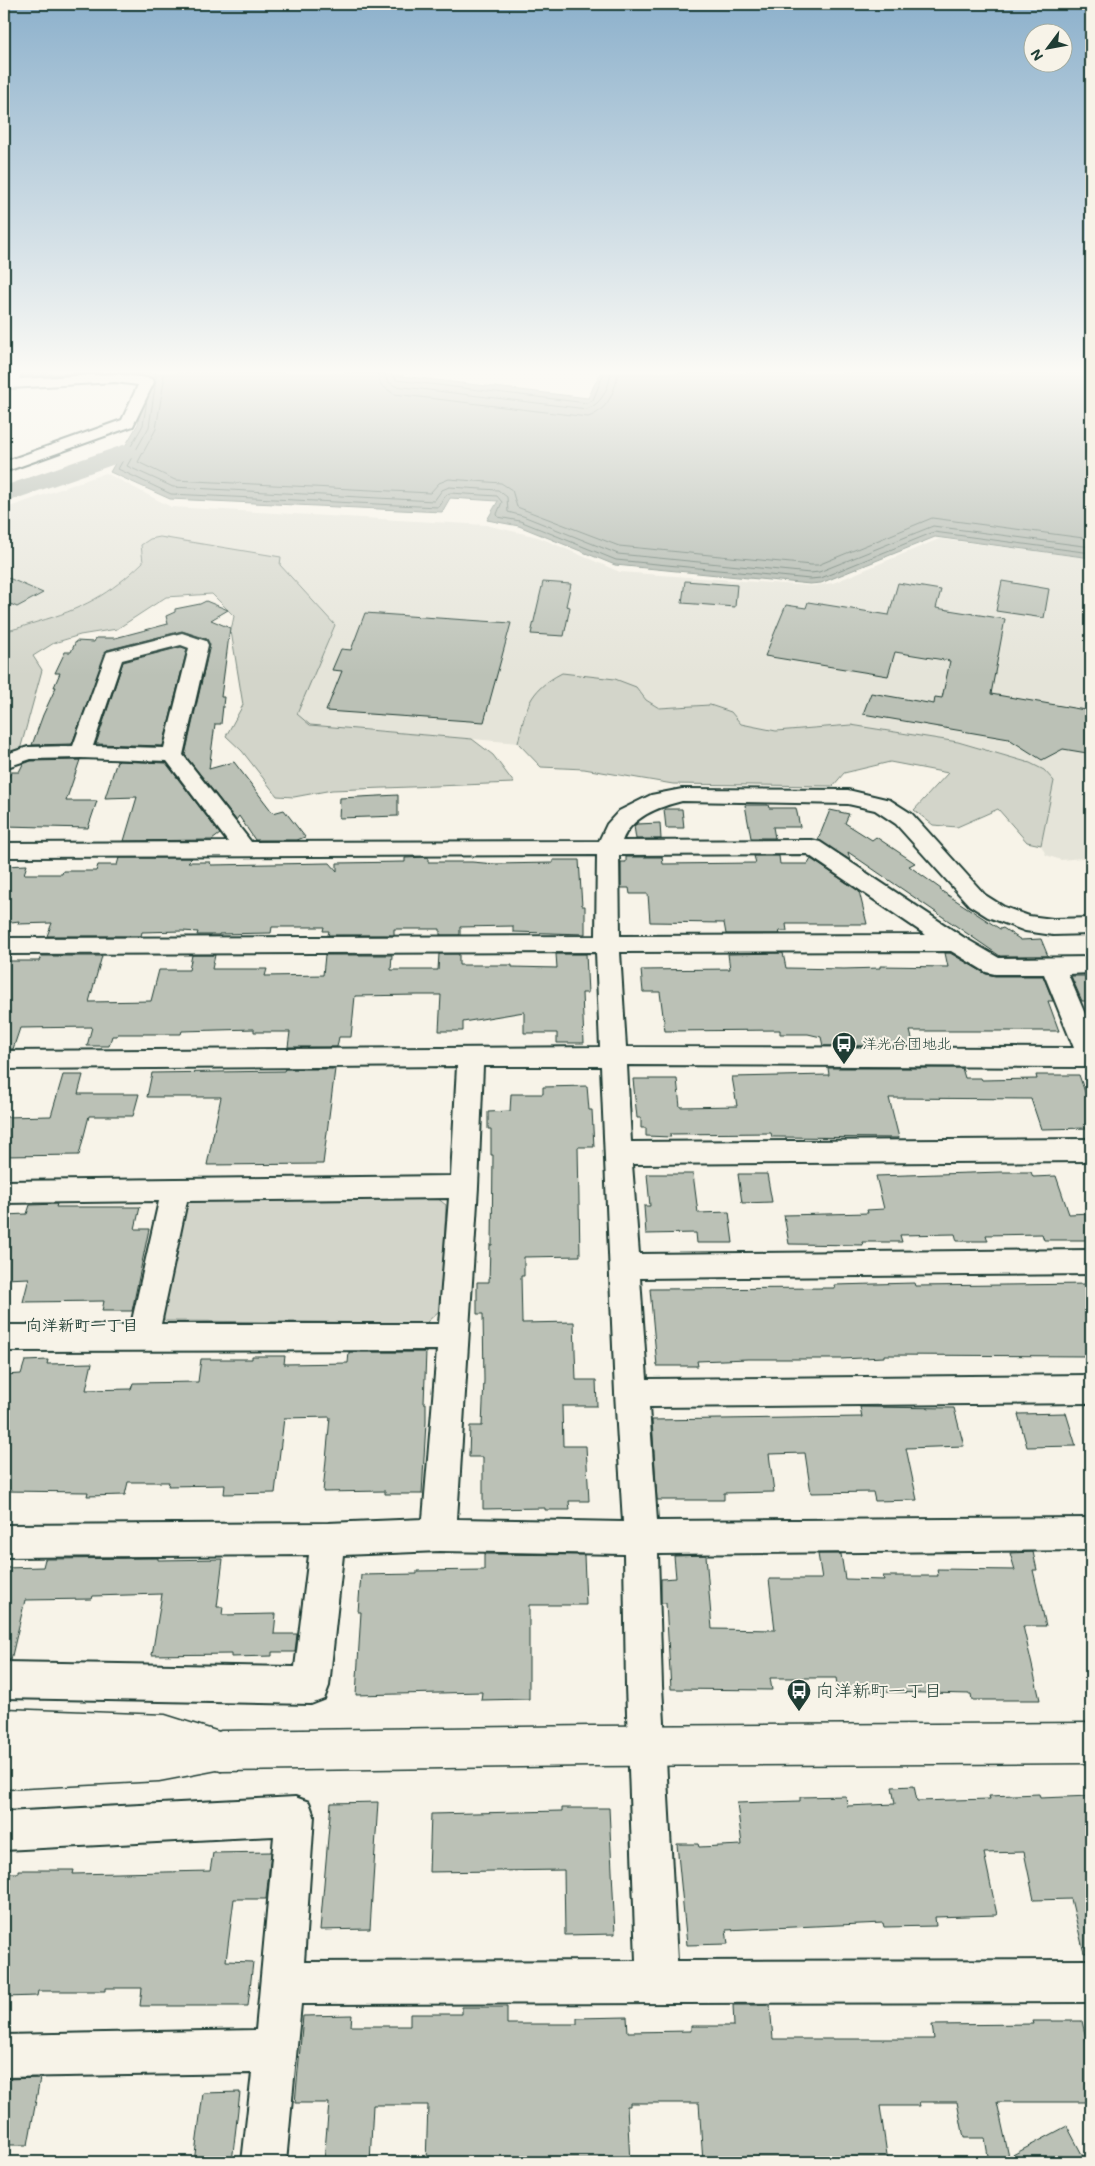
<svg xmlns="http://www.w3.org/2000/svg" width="1095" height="2166" font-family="Mali,'Klee One',sans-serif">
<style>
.built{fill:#e5e4d9}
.green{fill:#d3d5ca;stroke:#79897f}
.water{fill:#a4ada3;stroke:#6f8077}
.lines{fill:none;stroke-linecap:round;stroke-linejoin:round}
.shore{stroke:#546a60;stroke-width:1}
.river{fill:#a4ada3;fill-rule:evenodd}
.building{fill:#bbc1b6;stroke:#1f3d34}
.street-casing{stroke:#1f3d34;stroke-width:4}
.secondary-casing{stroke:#1f3d34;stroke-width:3}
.highway-casing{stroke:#1f3d34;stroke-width:3}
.street{fill:#f7f3e8;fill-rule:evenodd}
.secondary{fill:#f7f3e8;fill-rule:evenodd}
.highway{fill:#f7f3e8;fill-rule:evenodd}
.labels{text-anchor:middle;stroke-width:4;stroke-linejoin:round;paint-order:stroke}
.poi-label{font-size:15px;fill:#1f3d34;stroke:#f7f3e8;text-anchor:start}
.neighbourhood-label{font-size:16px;font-weight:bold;fill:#1f3d34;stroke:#f7f3e8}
.near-poi-label{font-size:18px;fill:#1f3d34;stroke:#f7f3e8;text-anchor:start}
</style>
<rect width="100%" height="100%" fill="#f7f3e8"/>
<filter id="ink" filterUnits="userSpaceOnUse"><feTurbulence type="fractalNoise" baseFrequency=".02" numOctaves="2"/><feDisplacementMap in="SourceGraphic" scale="10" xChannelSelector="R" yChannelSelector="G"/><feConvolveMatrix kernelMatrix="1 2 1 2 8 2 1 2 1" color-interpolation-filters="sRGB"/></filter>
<g filter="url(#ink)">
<path class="built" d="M106,473l65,34 315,18 52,12 82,35 192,14 21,-3 106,-44 152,19v299l-30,3 -15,-5 -5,-10 13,-64 -24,-18 -72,-21 -107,-17 -75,6 -35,-7 -10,-12 -21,-7 -51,3 -13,-8 -10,-13 -109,18 -9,38 -208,-18 -14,-11 39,-89 -55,-60v-8l-139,-12 2,17 -19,18 -28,20 -29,14 -63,17v-122z"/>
<path class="green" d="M160,537l121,20 -1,8 55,60 -38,89 13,11 162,14 21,16 21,28 -182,7 -38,7 -17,-1 -35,-45 -16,-15 17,-31 -12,-74 3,-15 -22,-22 -46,3 -49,32 -37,6 -26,8 -21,13 9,14 -22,80 -16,5v-124c11,-1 22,-6 33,-9 45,-13 72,-27 106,-60l-2,-17 9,-6z
M562,673l53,6 21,8 10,13 13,8 51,-3 21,7 10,12 35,7 75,-6 107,17 72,21 14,7 10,11 -13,64 -14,-3 -29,-33 -41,18 -24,-2 -19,-15 34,-37 -58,-11 -46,11 -11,13 -160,-2 -89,-15 -43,-2 -23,-24c8,-34 9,-52 44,-70z
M432,1194l14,11 -5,104 -15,14 -260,-2 -9,-7 23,-112 12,-7z"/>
<path class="water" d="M14,373h362l212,25 12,-25h491v185l-156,-21 -114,46 -11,1 -195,-19 -96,-39 -32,-6 11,-19 -48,-3 -8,14 -272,-13 -60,-27 28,-48 7,-46 -3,-3 -131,7z"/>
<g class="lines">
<path class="shore" d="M155,373l1,7 -7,47 -22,39 46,21 261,14 8,-11 7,-3 49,3 9,7 1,15 15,4 95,38 192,19 9,-1 114,-46 158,21
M163,373l1,8 -8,48 -18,33 37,18 255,13 9,-10 10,-4 52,4 11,7 5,17 102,39 192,19h7l114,-47 159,21
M377,373l4,12 13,9 194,23c19,-6 27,-25 30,-44
M385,373l2,8 8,5 192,23c15,-5 22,-22 24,-36
M391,373l5,7 191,23 6,-3 11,-27
M21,376l74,-3
M147,400l-4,25 -25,44 53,25 267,13 8,-12 4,-2 47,3 5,6 -5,12 1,3 22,4 96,39 194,19 11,-1 113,-46 157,21"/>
<path class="river" d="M126,444l9,3 4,5 -4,5 -131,46v-17z"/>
</g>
<path class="building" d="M4,576l39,17 -26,14 -13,-6z
M685,581l52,4 -2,22 -53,-4z
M1002,581l47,8 -5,29 -48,-7z
M543,582l28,2 -5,22 4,1 -6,29 -33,-2z
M898,583l43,7 -5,18 69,11 -14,75 100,17 -4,42 -24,-4 -21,11 -33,-21 -146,-25 8,-21 63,11 1,-7 7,1 8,-37 -55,-9 -7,24 -123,-20 21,-51 20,3 2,-6 81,13z
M206,601l22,9 -17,10 19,8 -9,69h3l-3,27h-6l-6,45 25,-7 39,51 11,-3 21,27 -8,3h-42l-16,-24 -3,4 -51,-65 25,-110 -3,-6 -25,-8 -75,19 -35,94 -40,1 11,-30 13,-28h-2l6,-14h-5l10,-21h6l5,-11 18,1 2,-4h19l53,-14 -2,-8 9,-4v-3l25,-5z
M365,613l146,10 -27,99 -158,-11 16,-40 -10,-1 9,-21 10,1z
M181,647l6,2 -24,97 -67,-2 27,-82z
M80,760l-14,41h31l-9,27 -84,-2v-47h4l3,-7h8l4,-8 8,-3z
M117,761l49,2 54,71 -8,6 -88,1 13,-44 -32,1z
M398,795v21l-59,2 1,-20z
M745,805h23l1,3h27l4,19h-27l2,11h-24z
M664,809h18l2,19h-18z
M830,810l19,4 -4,9 27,17 4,-3 39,26 -6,3 32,23 -1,1 60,39 3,-1 18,12 20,-1 7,17h-48l-152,-104 2,8 -32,-20z
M660,823l1,16h-25l-2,-13 3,-2z
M754,856h25l1,8h28l3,-5 48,32 8,33h-81l1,7h-8l1,3h-54l-2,-11 -74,-1 -2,-28h-18l-1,-6h-8v-26h5v-5h36l1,7 93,-1z
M428,857v5h44l23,2 58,-1v-3h26l3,46h3v28l-72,-2v-6l-53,1v8h-20v-6h-46v6h-66l1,-4h-6l1,-4h-52l-1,6 -52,1v1h-22l1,-3 -16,-1 -40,1 -1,4h-94l5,-13 -34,1 1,-3 -15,2v-57l23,-1 -3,9h38l1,-3h33l2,-6h19l2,-7h73l-4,4h22l1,3 119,-2 7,8v-8l68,-1v-4z
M783,953l3,15 58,1 36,-1v-2l68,1 -3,-14h5l36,21 9,2h48l10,25h-5l11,30h-149l4,15h-91l-2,-9 -13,-3h-28v-4l-115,1 -5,-39h-17l-2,-22 89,-1 -2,-15z
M439,954h20v11h53v2l45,1 -1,-14h30l2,39h-6l2,50h-27v-10h-33v-21l-61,10v9h-24l2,-36h-23l-63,1 -4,41h-12l-2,10h-49l2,-15h-36v-3l-72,2 -1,3h-63l-1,2h-5l-3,10h-22l5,-19 -72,1 -7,21h-9v-88h35l2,-5h61l-13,46 62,-1 8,-31h30l3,-15h23l-3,14h55l-2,7 58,-1 2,-20h67l-1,15h47z
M1071,976h20v25h-9z
M828,1068h134l3,10h16l1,2 55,-1 -1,-4h43l12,34v19l-50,1 -10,-30 -142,-1 10,40 -127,-1 -1,-4 -101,1 1,3 -25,-1v-8h-5v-10h-4l-4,-39h44l3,28 57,-1 -5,-29 97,-2z
M285,1069h50l-12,95 -116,1 14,-68h-74l5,-24 132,-2z
M63,1075h20l-5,19h61l-6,22h-44l-10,39 -75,1v-39l47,-1z
M587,1086l2,24h3l2,37h-16l2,109 -56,1v19h-3l1,47 52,-1 2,58h20l1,26h-35l1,40h23l3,55h-20l1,9h-25v-2l-62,1v-52h-14l1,-31h12l2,-46 -1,-66h-6v-32h12l1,-37h2l1,-90h-2v-26h-3v-17l22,-1 1,-17h32v-7z
M1001,1172h30l2,5 23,-1 13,38 22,-1v27h-47l-2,-6 -56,1 2,6h-31l-2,-7 -55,1 2,7h-40l1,3 -74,-1 -5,-29 84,-2 -1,-3 17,-1 -8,-33z
M647,1174h46l5,39 31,-1 4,31h-36l-1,-10 -50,1 -2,-28h6z
M738,1174h29l5,28 -30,1z
M57,1204l-1,3h84l-5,22h14l-17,82h-30l2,-10 -81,1 6,-24 -25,1v-64l23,-1 3,-9z
M915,1283l1,3 175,-2v72l-207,-1v2l-43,2h-93l-51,2 1,5h-41l-7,-77 185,-1 -1,-3z
M349,1352h77l-2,51h2v19l-4,72h-37v-3l-62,1 7,-75 -46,1 -9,75 -51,1 1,-9 -57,1 1,-4h-41l-3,13 -38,1 1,-4 -84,-1v-116l17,-1 4,-13 23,-1 -1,4 45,-1 -6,27 45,-1 2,-6 65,-1 3,-23h51v-3h33l-1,8 64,-1z
M860,1407l94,1 10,38 -58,2 11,52 -42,1 -2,-9 -62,1 -6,-40 -36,1 5,38 -50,1v7h-67l-5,-80 210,-3z
M1066,1413l10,33 -49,1 -9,-33z
M1033,1552l4,18h-4l13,56h-23l17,74h-68l-1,-6 -133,-3 -2,-13h-66l2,12 -101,-1 -5,-86h-5v-24l15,-1 -2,-22 32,-1 6,74 63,1 -6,-51h53l-4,-25h23l4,25 39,1 -1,-4h55l-1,-7 78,1 -5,-17z
M484,1554l100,1 2,50h-57v94l-48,1 1,-8 -126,3 5,-83h-3l3,-37 56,-1v-3l67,-1z
M158,1558v2l65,-1 -6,48h6l-1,8 54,-1 -2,20h23l-2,18h-23v4l-41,1v-3l-79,1 10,-61 -69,2 -1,3 -67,1 -14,60 -7,-1v-91l39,-1 2,-8z
M914,1786l3,15 73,-2 -1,-3 50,-2 1,4 51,-2v156l-7,1 -13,-54 -37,1 -10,-48 -40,1 13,62 -62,2 1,9 -52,1 -1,-4 -157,7 2,14 -41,1 -10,-101h21l1,3 43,-2 -5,-42 63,-2v-4l46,-1 1,10 48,-2 -3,-17z
M378,1802l-8,127 -50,1 11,-127z
M562,1808h47l6,126 -50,1 -1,-65 -135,2 2,-58 131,-3z
M271,1852l-5,47h-32l-8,62 27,1 -5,44h-108l2,-18h-37v3h-67l-1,5 -33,1v-124h14v-3h56l-1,4 137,-3 3,-18z
M733,2005h37l3,34h161l-2,-14 102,-1 -1,-3h49l9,39v42h-94l12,55 58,-31 19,36h-97l-4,-24h-21l-7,-36h-38l1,4h-40l8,56h-185l-4,-59h-69v3h-3l3,56h-204l2,-57h-55l-3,57h-46l5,-59h-34l8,-87 49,-1 -1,11h59v-12h52v-7h45v17h70v-6l50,-1 1,15 63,-1v-5h43z
M40,2078l-12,67h-24v-66z
M240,2092l-8,70h-38l9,-69z"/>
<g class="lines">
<defs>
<path id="street" d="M7,373h14l-2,6 96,-5 32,4 5,1 2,3 -21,44 -129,46v-10l118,-42 16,-35 -23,-3 -105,6 -6,-3z
M182,633l24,8 2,4 -25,110 68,87 348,-1 8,-17 12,-13 32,-16 31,-6 166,1 42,10 22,14 73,81 19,12 25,9 24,3 38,-1v16l-38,1 -28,-4 -37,-14 -19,-12 -73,-81 -21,-14 -27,-6 -166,-3c-24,6 -51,16 -60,40l190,-1 8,2 143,95 36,21 92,-1v16l-23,1 23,54v39l-464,-2 4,77 460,-3v22l-459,3 7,90 452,-4v24l-451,4 7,101 444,-4v28l-442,4 8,114 434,-3v32l-433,4 4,132 15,275 414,-1v42l-790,2 -15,158h-44l10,-89 -248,4v-42l252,-5 18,-194 -270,14v-38l291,-15 14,5 5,14 -10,146 332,-1 -10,-275 -2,-132 -185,-3 -96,4 -14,131 -5,13 -13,5 -307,-6v-36l291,5 14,-112 -305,2v-32l324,-2 95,-4 14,-169 -433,1v-26h127l28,-124 -155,2v-22l447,-5 6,-110 -453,3v-18l596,-4 -4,-95 -592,2v-16l592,-2 1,-81 -593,2v-14l224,-1 -61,-81 -86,-3 -50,1 -27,9v-13l24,-8 45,-1 34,-94zM181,645l8,3 -25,100 -71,-2 29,-86zM807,854l119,81 -306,1 -1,-81zM951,951l35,21 9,2h49l30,74 -448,-1 -6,-95zM483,1066h118l14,327 8,129 -166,-3 21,-332zM449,1198l-10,126h-278l26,-123z"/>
<path id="secondary" d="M1091,1723v40l-499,3 -371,5 -14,-6 -6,-14 6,-14 14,-6 371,-5z"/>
<path id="highway" d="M4,1709l161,6 70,22 6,14 -6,14 -14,6 -4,-1 -58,11 -155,8z"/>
</defs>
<use href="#street" class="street-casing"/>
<use href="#secondary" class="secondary-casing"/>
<use href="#highway" class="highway-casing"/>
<use href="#street" class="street"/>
<use href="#secondary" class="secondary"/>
<use href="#highway" class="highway"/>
</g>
</g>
<linearGradient id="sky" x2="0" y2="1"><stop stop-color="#8db1cc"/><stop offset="0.55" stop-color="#fbfaf5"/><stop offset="1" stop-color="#fbfaf5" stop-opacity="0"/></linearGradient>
<rect width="1095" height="676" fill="url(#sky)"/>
<defs>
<symbol id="bus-pin" viewBox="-11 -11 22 30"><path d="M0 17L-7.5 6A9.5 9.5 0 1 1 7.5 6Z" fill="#1f3d34" stroke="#f7f3e8"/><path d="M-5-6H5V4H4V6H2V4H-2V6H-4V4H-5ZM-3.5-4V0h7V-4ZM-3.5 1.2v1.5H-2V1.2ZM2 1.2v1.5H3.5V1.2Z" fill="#fff"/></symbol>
</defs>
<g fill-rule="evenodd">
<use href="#bus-pin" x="830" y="1030" width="28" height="38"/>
<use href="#bus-pin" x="785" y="1677" width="28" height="38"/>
</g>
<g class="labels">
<g class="poi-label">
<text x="862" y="1049">洋光台団地北</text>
</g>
<g class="neighbourhood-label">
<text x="82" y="1331">向洋新町一丁目</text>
</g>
<g class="near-poi-label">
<text x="816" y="1697">向洋新町一丁目</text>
</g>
</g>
<rect width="1095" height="2166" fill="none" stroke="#f7f3e8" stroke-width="20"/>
<rect x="10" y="10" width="1075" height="2146" fill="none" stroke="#1f3d34" stroke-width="2" filter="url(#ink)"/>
<g transform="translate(1048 48) rotate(238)"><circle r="24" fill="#f7f3e8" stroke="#a1aaa0"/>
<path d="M0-4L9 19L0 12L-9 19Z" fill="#1f3d34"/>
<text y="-8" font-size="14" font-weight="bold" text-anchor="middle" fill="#1f3d34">N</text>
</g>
</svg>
